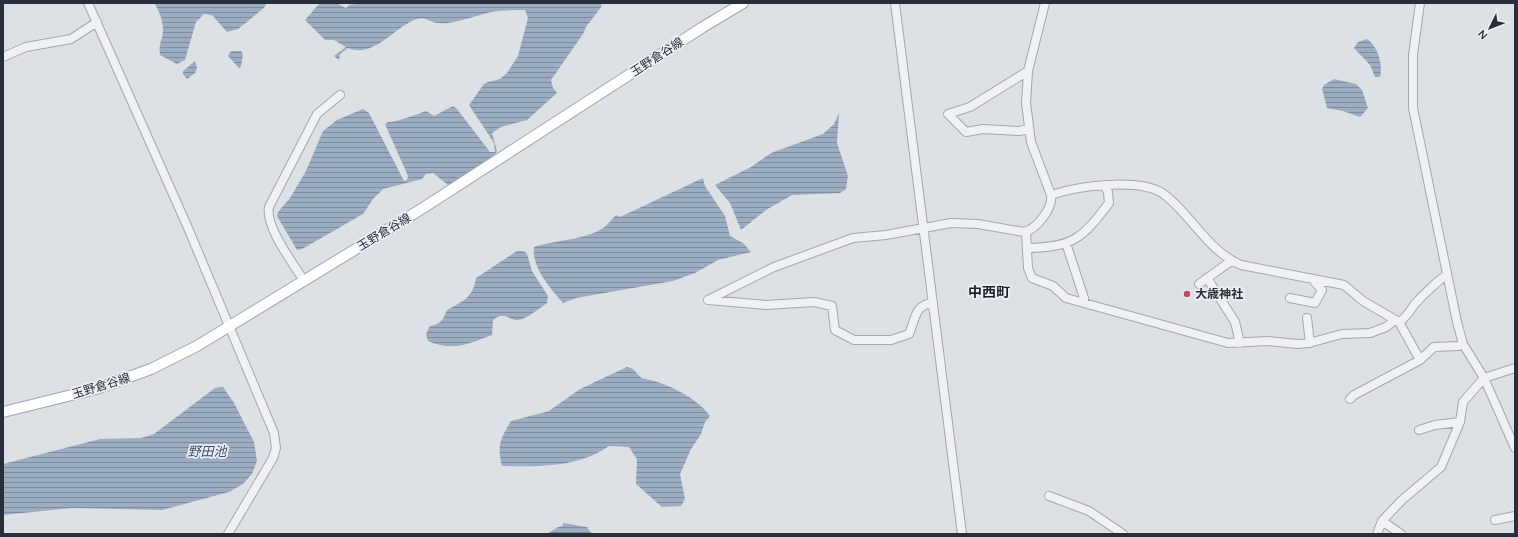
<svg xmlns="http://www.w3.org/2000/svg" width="1518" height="537" font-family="Quicksand,'Noto Sans JP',sans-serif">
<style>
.water{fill:url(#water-rules)}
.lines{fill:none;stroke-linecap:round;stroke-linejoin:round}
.minor-casing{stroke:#a3a7ae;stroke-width:10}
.major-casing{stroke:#9ea4af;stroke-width:12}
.minor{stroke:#eff1f4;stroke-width:8}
.major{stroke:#fff;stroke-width:10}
.poi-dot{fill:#bd4f5c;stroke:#eceff3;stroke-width:1.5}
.labels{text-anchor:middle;stroke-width:3.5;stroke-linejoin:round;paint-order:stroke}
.street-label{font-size:12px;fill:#282e3a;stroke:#eceff3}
.poi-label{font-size:12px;font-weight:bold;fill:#282e3a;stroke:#eceff3;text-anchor:start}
.water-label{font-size:13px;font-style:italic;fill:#374c69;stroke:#eceff3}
.quarter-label{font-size:14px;font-weight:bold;fill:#1b202a;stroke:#eceff3}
</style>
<defs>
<pattern id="water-rules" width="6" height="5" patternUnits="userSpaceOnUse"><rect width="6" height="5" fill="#9cadc1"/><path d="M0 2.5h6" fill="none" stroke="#7f8d9e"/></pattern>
</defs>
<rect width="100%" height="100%" fill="#dde0e5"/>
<path class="water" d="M154,3h113l-3,5 -26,21 -11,3 -15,-17 -8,-1 -8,8 -11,38 -8,4 -17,-9c-2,-10 3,-16 3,-25 0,-9 -4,-20 -9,-27z
M320,3h16l10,5 3,-3 13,-2h238l2,3 -16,21 -3,7 -32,46 2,8 4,5 -30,27 -26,7 -9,6 5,18 -4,6 -45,28 -15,-12 -7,1 -4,5 -39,10 -10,10 -10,15 -61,35 -5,1 -20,-34 1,-4 12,-14 16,-27 17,-40 14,-11 26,-11 6,4 35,68 3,-1 1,-4 -23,-52 3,-2c6,1 30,-8 38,-11l8,5 19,-10 4,3 33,43h5l-1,-9 -25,-38 15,-21 4,-2 12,-3 7,-6 11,-17 10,-38 -3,-8c-11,0 -22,0 -33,2 -14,3 -41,13 -54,11 -10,-1 -13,-9 -26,-2 -21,10 -39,37 -64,27l-8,6 -1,6 -5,-4 12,-9 -12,-7h-9l-20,-20z
M1367,39c11,7 16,26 13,38h-5l-5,-12 -16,-17 4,-6z
M231,51h10l2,3 -2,13 -2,1 -11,-12z
M195,61l2,7 -2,5 -8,6 -4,-5v-3z
M1334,79l22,5 6,6 6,18 -8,9 -17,-6 -16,-3 -5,-19 2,-4z
M839,113l-2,30 11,33 -2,13 -6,4 -48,2 -26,15 -25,20 -11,-27 -15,-18 36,-18 20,-14 52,-19 11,-10z
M703,178l2,8 20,30 5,20 13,7 8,9 -33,8 -23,13 -22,8 -97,17 -13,5c-12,-14 -32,-36 -29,-56 20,-7 52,-7 69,-19 5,-3 9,-9 13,-13l4,2z
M517,251h7l3,3 5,17 16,25 -1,7c-7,5 -17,13 -25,16 -13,5 -15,-10 -29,1l-1,15c-25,9 -38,17 -64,6l-2,-7 4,-8c11,-2 13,-6 17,-16 16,-9 26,-12 29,-32z
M627,367c10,2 8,7 15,11 5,2 11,2 15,4 17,5 43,19 53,34l-5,6 -4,12 -10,15 -11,25 5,25 -4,7 -19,1 -26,-23 1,-25 -8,-12 -20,-1c-29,21 -71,21 -107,20 -5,-20 -2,-27 9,-45l38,-10 31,-22z
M223,387l11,16 20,39 3,19 -5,13 -9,10 -14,8 -67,18 -90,-2 -69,7v-51l97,-25 41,-1 13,-4 61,-46z
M563,523l24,4 5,7h-45l11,-7 5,-1z"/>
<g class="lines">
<defs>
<path id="minor" d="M88,3l100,225 86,205 2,15 -3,10 -45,76
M895,3l67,531
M1420,3l-7,52v53l44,214 6,22 21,34 31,70
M3,57l23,-10 45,-8 26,-17
M1028,129l-8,2 -37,-2 -17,3 -18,-18 22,-7 58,-36
M1051,195c26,-9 91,-18 114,0 27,21 43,56 76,70l103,20 19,16 36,21c7,-4 11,-11 15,-17 7,-8 24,-25 33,-30
M1026,232l2,36 4,10 21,8 13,12 162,45 40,-2 29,3 12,-1 33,-9 28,-1 16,-6 9,-7
M1066,243l18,55v5
M1027,248c46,-1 55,-9 82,-45l-1,-11 -4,-7
M1207,278l28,44 5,21
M304,281c-11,-18 -39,-54 -35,-74l48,-93 23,-19
M1199,284l32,-23
M1290,298l25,5 7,-13 -10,-11
M708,300l66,-33 79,-29 33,-3 65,-12 27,1 46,8c13,-3 29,-24 27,-37l-20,-53 -5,-39 2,-32 17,-68
M708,300l58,5 48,-3 18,4 3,24 19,10h37l18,-6c6,-14 6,-30 24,-31
M1307,318l3,25
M1399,322l21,38
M1350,399l4,-4 66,-35 14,-13 24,-1 5,-2
M1419,430l16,-5 25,-3
M1049,496l40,15 34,23
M1495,520l20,-4
M1382,521l19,13
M1377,534l5,-13 20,-21 39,-33 19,-45 3,-20 21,-24 31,-10"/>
<path id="major" d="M3,412l93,-23 55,-20 46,-23 226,-138 280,-181 40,-24"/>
</defs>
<use href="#minor" class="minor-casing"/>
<use href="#major" class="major-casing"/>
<use href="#minor" class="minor"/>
<use href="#major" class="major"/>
</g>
<circle class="poi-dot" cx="1187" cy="294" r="4"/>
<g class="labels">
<g class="street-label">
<text transform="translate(657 57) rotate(-33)" y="4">玉野倉谷線</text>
<text transform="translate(384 232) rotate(-31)" y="4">玉野倉谷線</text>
<text transform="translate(101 386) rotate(-17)" y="4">玉野倉谷線</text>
</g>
<g class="poi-label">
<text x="1195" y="298">大歳神社</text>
</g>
<g class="water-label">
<text x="207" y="456">野田池</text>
</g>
<g class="quarter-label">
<text x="989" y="297">中西町</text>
</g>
</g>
<rect width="1518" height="537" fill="none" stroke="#282e3a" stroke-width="8"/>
<g transform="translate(1490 28) rotate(227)" stroke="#eceff3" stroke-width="3" paint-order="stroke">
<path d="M0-3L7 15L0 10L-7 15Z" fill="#282e3a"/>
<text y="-6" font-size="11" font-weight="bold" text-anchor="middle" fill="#282e3a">N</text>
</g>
</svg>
